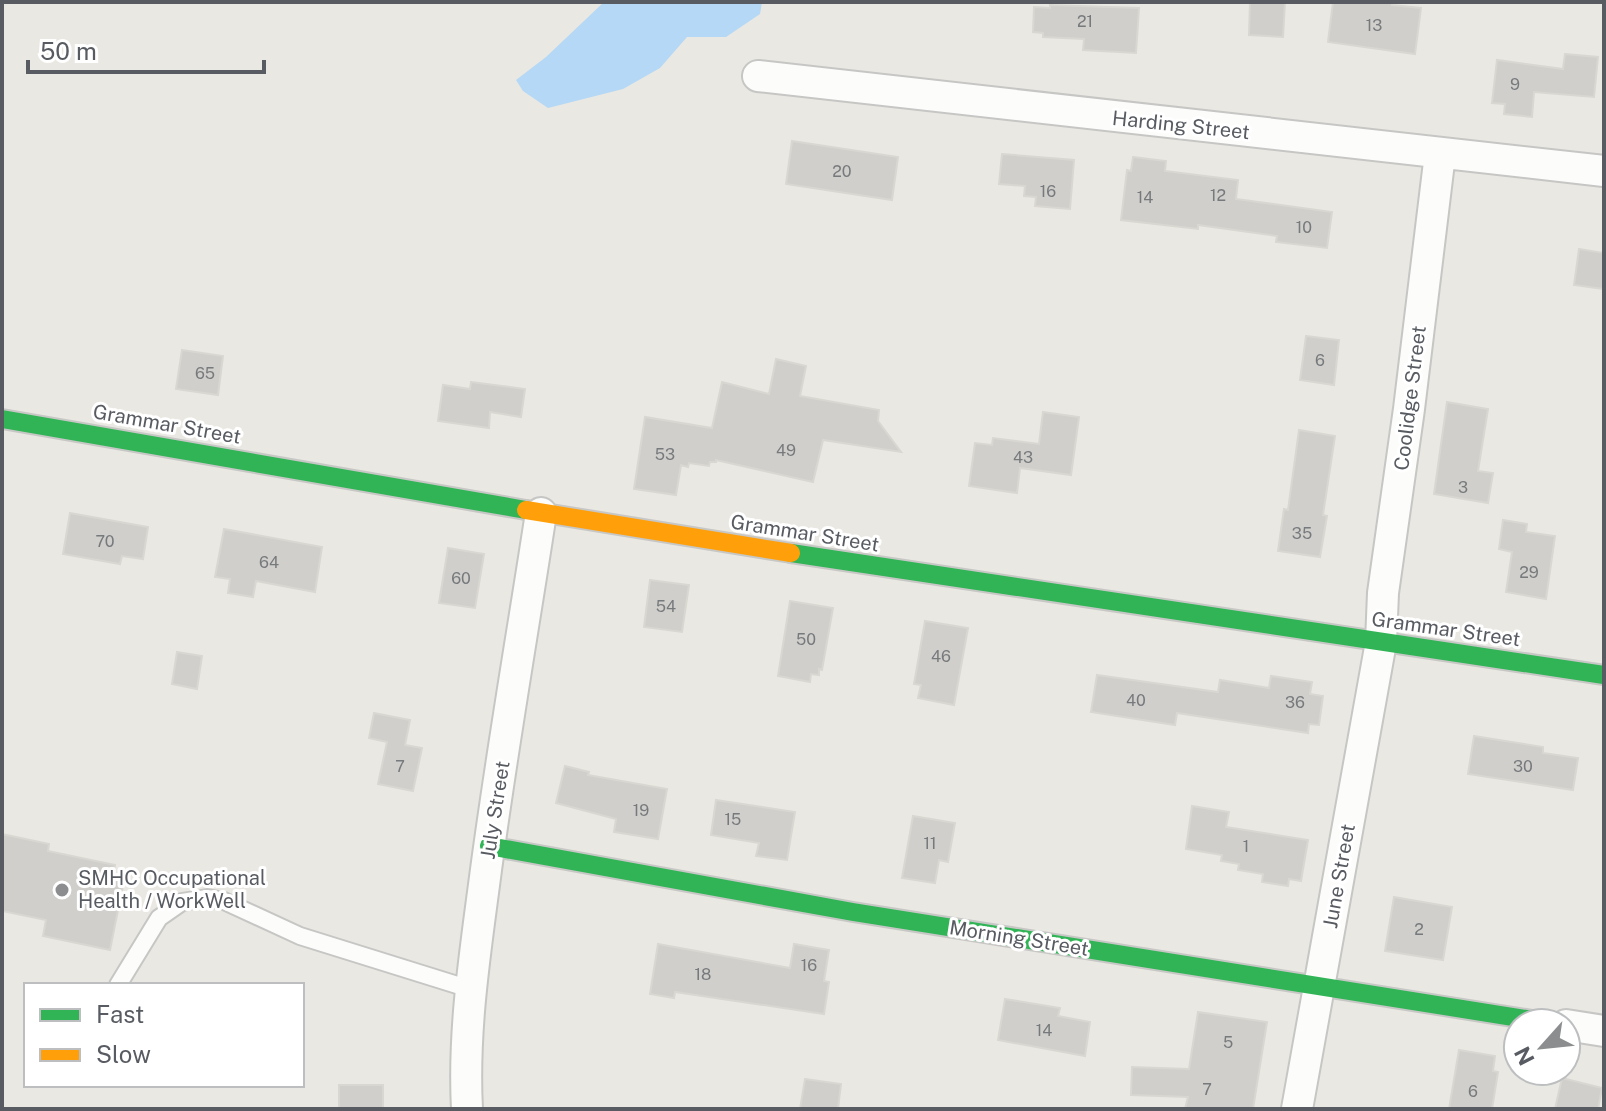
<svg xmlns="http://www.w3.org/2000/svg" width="1606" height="1111" font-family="'Public Sans',sans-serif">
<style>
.water{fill:#b4d8f6}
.building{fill:#d0cfcb;stroke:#d9d7d1;stroke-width:2}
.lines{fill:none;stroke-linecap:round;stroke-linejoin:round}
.lane-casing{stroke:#c6c6c5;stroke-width:20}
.street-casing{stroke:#c6c6c5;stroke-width:34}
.fast-casing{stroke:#c7c7c6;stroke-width:22}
.slow-casing{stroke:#c7c7c6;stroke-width:22}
.lane{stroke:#fcfcfb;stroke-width:16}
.street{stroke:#fcfcfb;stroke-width:30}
.fast{stroke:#30b455;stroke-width:18}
.slow{stroke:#ff9f0a;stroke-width:18}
.poi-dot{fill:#8b8d8f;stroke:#fff;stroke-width:3}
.labels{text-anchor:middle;stroke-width:6;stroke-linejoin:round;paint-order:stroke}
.number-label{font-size:16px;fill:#777a7d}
.street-label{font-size:20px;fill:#585c62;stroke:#fff}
.poi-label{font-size:20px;fill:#585c62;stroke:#fff;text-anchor:start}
</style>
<rect width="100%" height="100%" fill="#eae8e2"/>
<path class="water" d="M604,2h158l-2,12 -34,23h-39l-27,31 -37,21 -75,19 -25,-17 -7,-11 30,-23z"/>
<path class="building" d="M1250,2h35l-2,35 -34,-2z
M1333,2h59v3l29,3 -6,46 -87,-12z
M1050,5l89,3 -3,45 -53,-3 1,-11 -41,-2v-4l-10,-1 1,-25 16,1z
M1565,54l33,3 -4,40 -60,-5 -2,25 -28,-3 1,-10 -13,-1 5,-43 66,9z
M792,141l106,16 -6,43 -106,-16z
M1002,154l72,6 -4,49 -35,-3 1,-9 -12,-1 1,-10 -26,-2z
M1133,157l33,4 -1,10 73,9 -2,19 96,13 -5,36 -51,-6 1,-6 -79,-11v4l-77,-9 6,-50 4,1z
M1579,249l25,4v36l-30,-4z
M1306,336l33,4 -5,45 -34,-5z
M182,350l41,6 -5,39 -42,-6z
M776,359l30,7 -6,30 79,14 -1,11 23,31 -78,-12 -10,42 -97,-22v2h-6l-1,4 -20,-3 -1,4 -7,-2 -5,30 -42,-6 11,-72 67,11 10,-46 47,12z
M471,382l54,7 -4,28 -31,-5 -1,16 -51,-7 5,-36 27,4z
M1447,402l41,7 -10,62 15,2 -5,30 -54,-9z
M1043,412l36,5 -8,58 -51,-7 -3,25 -48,-7 6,-43 17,2 1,-7 46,6z
M1299,430l36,6 -12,79 4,1 -7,41 -42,-6 6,-42 4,1z
M70,513l78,14 -5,32 -21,-3 -2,8 -57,-10z
M1503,520l24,4 -1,8 29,4 -9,63 -40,-7 6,-40 -13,-3z
M224,529l98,18 -7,45 -59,-11 -3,16 -25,-4 2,-14 -15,-2z
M448,548l36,6 -9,54 -36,-5z
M650,580l39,5 -7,47 -38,-5z
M790,601l43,7 -11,62 -3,-1v6l-8,-1 -1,8 -32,-6z
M925,621l43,7 -14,77 -36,-7 3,-13 -7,-1z
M177,652l25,4 -5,33 -25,-5z
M1097,675l121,17 2,-12 49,8 2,-12 41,6 -2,12 13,2 -4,29 -10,-1 -1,9 -131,-20 -2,12 -84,-13z
M374,713l36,7 -5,25 17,3 -9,43 -35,-7 9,-42 -18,-4z
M1474,736l69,11v6l35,5 -5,32 -105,-16z
M565,766l24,6 -1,3 79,14 -9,50 -44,-7 2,-13 -60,-16z
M716,800l79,12 -8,48 -31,-4 3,-13 -48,-8z
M1192,806l37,6 -3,15 82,13 -7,41 -12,-2 -1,7 -26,-4 1,-8 -25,-4 1,-6 -18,-3 1,-6 -36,-6z
M913,816l42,7 -7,39 -9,-2 -4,23 -33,-5z
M2,834l47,10 -1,7 67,14 -3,13 12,2 -14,70 -67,-14 3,-16 -44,-9z
M1394,897l58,10 -9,53 -58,-9z
M658,944l132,24 4,-24 35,6 -5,31 5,1 -5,32 -149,-22 -1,6 -24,-4z
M1005,999l55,9 -2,8 32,6 -5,34 -87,-16z
M1198,1012l69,10 -14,87h-68l3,-12 -57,-2 1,-28 57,2z
M1459,1050l36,6 -2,15 5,1 -6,37h-43z
M1562,1078l40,10 -4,21h-43z
M805,1079l36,5 -3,25h-38z
M339,1085h44v24h-44z"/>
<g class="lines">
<defs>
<path id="lane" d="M118,985l41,-67 23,-16 25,-4 17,3 76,35 170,53"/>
<path id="street" d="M758,76l846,95
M1566,1025l38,6
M467,1109c-4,-75 7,-149 17,-224 16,-124 38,-248 57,-372
M1297,1109l84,-467 2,-49 26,-184 31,-255"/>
<path id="fast" d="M2,419l524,91
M791,553l813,122
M489,846l364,66 698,111"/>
<path id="slow" d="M526,510l265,43"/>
</defs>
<use href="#lane" class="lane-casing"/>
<use href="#street" class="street-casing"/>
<use href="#fast" class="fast-casing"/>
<use href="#slow" class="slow-casing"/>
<use href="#lane" class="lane"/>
<use href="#street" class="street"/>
<use href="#fast" class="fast"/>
<use href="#slow" class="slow"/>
</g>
<circle class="poi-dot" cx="62" cy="890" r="8"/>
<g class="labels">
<g class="number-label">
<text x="1085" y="27">21</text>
<text x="1374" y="31">13</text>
<text x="1515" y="90">9</text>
<text x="842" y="177">20</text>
<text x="1048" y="197">16</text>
<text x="1218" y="201">12</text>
<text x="1145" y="203">14</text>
<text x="1304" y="233">10</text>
<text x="1320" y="366">6</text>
<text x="205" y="379">65</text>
<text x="786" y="456">49</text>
<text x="665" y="460">53</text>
<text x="1023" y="463">43</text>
<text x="1463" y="493">3</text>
<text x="1302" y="539">35</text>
<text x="105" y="547">70</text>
<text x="269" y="568">64</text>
<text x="1529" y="578">29</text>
<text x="461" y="584">60</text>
<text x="666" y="612">54</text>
<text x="806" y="645">50</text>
<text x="941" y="662">46</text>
<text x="1136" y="706">40</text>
<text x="1295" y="708">36</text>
<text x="400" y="772">7</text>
<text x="1523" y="772">30</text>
<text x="641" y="816">19</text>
<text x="733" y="825">15</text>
<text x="930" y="849">11</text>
<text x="1246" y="852">1</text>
<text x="1419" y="935">2</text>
<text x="809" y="971">16</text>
<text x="703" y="980">18</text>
<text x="1044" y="1036">14</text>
<text x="1228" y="1048">5</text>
<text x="1207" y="1095">7</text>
<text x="1473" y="1097">6</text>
</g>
<g class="street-label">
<text transform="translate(1181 125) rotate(6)" y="7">Harding Street</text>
<text transform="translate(1410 398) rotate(-83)" y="7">Coolidge Street</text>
<text transform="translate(167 424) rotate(10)" y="7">Grammar Street</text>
<text transform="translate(805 533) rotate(9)" y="7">Grammar Street</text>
<text transform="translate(1446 629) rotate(8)" y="7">Grammar Street</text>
<text transform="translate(495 810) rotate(-81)" y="7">July Street</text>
<text transform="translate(1339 876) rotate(-80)" y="7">June Street</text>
<text transform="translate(1019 938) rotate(9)" y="7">Morning Street</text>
</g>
<g class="poi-label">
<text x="78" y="885">SMHC Occupational<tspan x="78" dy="23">Health / WorkWell</tspan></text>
</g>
</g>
<rect width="1606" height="1111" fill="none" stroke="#585c62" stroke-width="8"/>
<rect x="24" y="983" width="280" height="104" fill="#ffffff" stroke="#bcbec0" stroke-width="2"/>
<rect x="40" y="1009" width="40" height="12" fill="#30b455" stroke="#bcbec0" stroke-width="2"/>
<text x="96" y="1023" font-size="24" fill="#585c62">Fast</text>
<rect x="40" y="1049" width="40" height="12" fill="#ff9f0a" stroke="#bcbec0" stroke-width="2"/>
<text x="96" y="1063" font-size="24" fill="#585c62">Slow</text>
<g transform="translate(1542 1047) rotate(243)"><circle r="38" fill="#ffffff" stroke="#bcbec0" stroke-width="2"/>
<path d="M0-6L14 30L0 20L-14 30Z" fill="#8b8d8f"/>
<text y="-12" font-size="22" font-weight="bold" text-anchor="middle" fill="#585c62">N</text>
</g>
<path d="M28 60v12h236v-12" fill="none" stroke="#585c62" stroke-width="4"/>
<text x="40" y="60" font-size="24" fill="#585c62" stroke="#ffffff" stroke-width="6" paint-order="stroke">50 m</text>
</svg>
